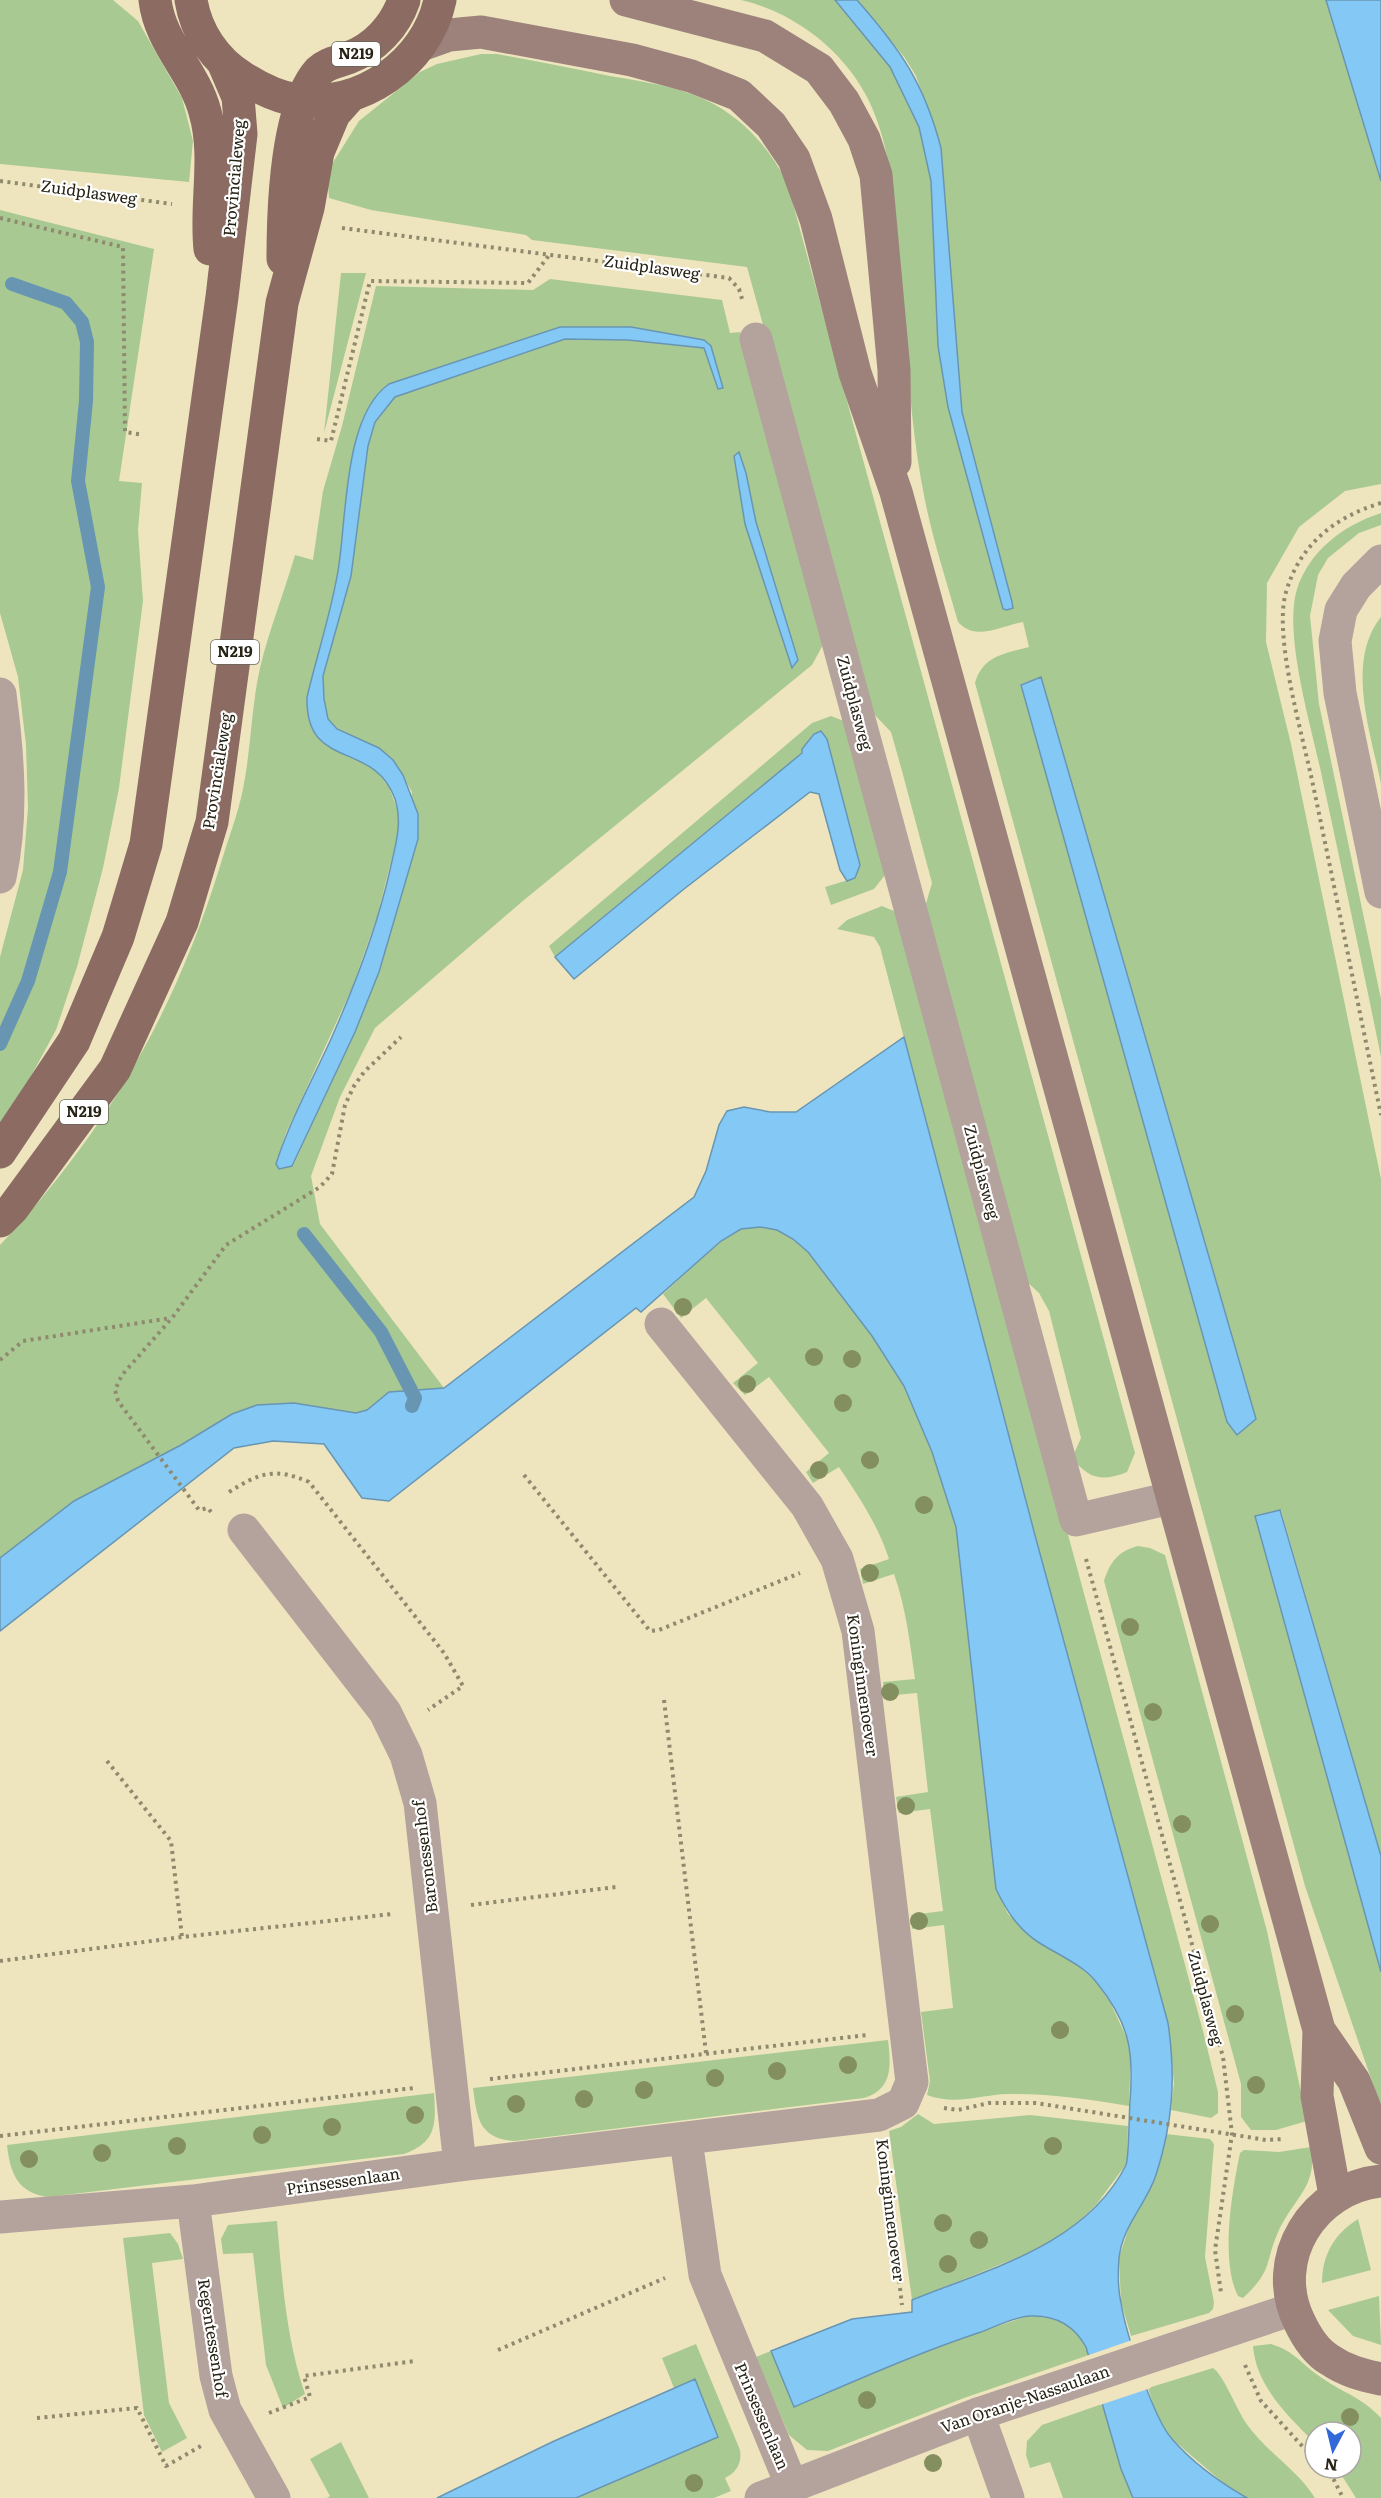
<svg xmlns="http://www.w3.org/2000/svg" width="1381" height="2498" font-family="Literata,serif">
<style>
.green{fill:#a9c993;fill-rule:evenodd}
.water{fill:#84c8f6;stroke:#6896b2;stroke-width:1.5}
.pier{fill:#eee5bf}
.lines{fill:none;stroke-linecap:round;stroke-linejoin:round}
.stream{stroke:#6896b2;stroke-width:14}
.path{stroke:#8f896e;stroke-width:4;stroke-dasharray:3 4.5;stroke-linecap:butt}
.minor{stroke:#b4a29d;stroke-width:33}
.tertiary{stroke:#b4a29d;stroke-width:33}
.secondary{stroke:#9c827b;stroke-width:33}
.primary{stroke:#8b6b62;stroke-width:33}
.tree{fill:#848f5f}
.labels{text-anchor:middle;stroke-width:4.5;stroke-linejoin:round;paint-order:stroke}
.shield{fill:#fff;stroke:#68655b;stroke-width:1.5}
.shield-label{font-size:15px;font-weight:bold;fill:#272315}
.street-label{font-size:16px;fill:#272315;stroke:#fff}
</style>
<rect width="100%" height="100%" fill="#eee5bf"/>
<path class="green" d="M0,0h113l25,21 44,77 11,43 -4,41 -189,-18z
M741,0h94l55,67 29,60 12,54 17,226 55,202 4,1 6,-2 -1,-6 -50,-190 -21,-264 -25,-72 -11,-18 -48,-58h469l55,181v303l-36,7 -46,36 -32,56 -1,59 25,102 90,435v677l-100,-346 -25,6 125,456v130h-2l-74,-216 -330,-1203c8,-27 28,-29 54,-36l-6,-25c-22,4 -47,20 -65,0 -12,-43 -27,-87 -35,-132 -14,-74 -17,-154 -23,-230 -5,-53 -8,-110 -31,-159 -24,-50 -75,-89 -128,-101zM1041,677l215,741 -19,17 -10,-14 -206,-737z
M481,54h16c38,7 75,14 113,22 40,7 84,12 118,37 26,18 44,41 59,69l348,1271 -8,19c-25,10 -38,7 -55,-14l9,-20 -32,-127 -10,-18 -13,-12 -101,-374 7,-24 -30,-112 -11,-39 -21,-22 -123,-443 -215,-27 -6,-5 -155,-25 -42,-12 -2,-26 32,-51 61,-49 17,-8z
M0,210l154,39 -35,232 23,2 -4,47 5,71 -24,187 -16,80 -26,99 -21,63 -33,61 -23,34v-168l23,-87 5,-62 -2,-63 -8,-68 -18,-64z
M341,273h25l-42,160z
M550,279l172,21 8,33 10,-1 85,309 -13,24 -288,235 -149,128 -35,69 -29,79 9,48 124,164 -55,4 -22,18 -11,3 -62,-10 -37,2 -25,9 -51,31 -107,56 -74,57v-313c107,-114 175,-233 221,-382 7,-24 17,-49 22,-74 8,-39 8,-81 17,-121 9,-38 24,-75 35,-113l18,5 10,-69 19,-65 34,-140 157,4zM560,327h71l73,13 14,49 -14,-41 -76,-8 -63,-1 -170,58 -9,8 -11,17 -7,24 -17,130 -28,100 1,23 4,20 10,11 41,19 14,11 19,32 -33,180 -24,60 -62,134 -17,-2 10,-31 66,-145 25,-71 22,-87v-16l-10,-27 -12,-15 -14,-10 -25,-11 -31,-54c10,-42 24,-84 31,-126 9,-52 5,-155 51,-187zM738,452l8,21 10,49 42,138 -5,8 -48,-144 -11,-68z
M1381,513v12l-22,8 -31,25 -10,17 -8,41 9,88 62,295v58c-19,-94 -39,-187 -59,-280 -10,-49 -39,-142 -25,-188 13,-39 47,-64 84,-76z
M1381,617v167c-10,-51 -36,-122 0,-167z
M831,716l18,7 36,152 -11,14 -43,16 -6,-18 30,-9 -53,-129v4l-247,204 -6,-11 263,-223z
M882,906l12,5 15,39 294,1081 15,61v21l-7,5 -40,-8 3,-27 -6,-60 -132,-484 -156,-592 -6,-10 -37,-8 10,-9z
M760,1227l17,3 16,9 15,13 64,84 32,50 28,66 24,75 40,362 12,25 28,26 39,23 21,19 14,20 21,45 -2,59c-40,-7 -83,-13 -124,-12 -27,2 -52,11 -78,1l3,-14 -9,-69 32,-4 -9,-83 -32,4 -1,-14 32,-4 -13,-102 -31,4 -3,-16 32,-5 -11,-99 -33,3 -1,-14 32,-3c-5,-36 -9,-71 -21,-105l-31,10 -3,-15 29,-10c-11,-34 -30,-62 -50,-92l-26,16 -7,-11 23,-19 -60,-76 -24,18 -12,-12 25,-20 -52,-65 -25,20 -18,-24 58,-53 20,-12z
M1138,1546l12,2 15,7 102,376 40,190 -31,9h-25l-10,-13v-33l-137,-503c6,-19 14,-30 34,-35z
M888,2040c3,26 5,49 -24,58l-349,43c-36,-2 -38,-23 -42,-53z
M434,2093c2,31 3,49 -30,61l-356,43c-31,-4 -38,-25 -41,-52z
M918,2114l16,10 96,-9 98,11 -1,37 -31,42 -20,19 -23,17 -27,13 -114,46 -23,-169 12,-4z
M1166,2134l44,5 4,5 -9,113 9,45 -1,7 -4,4 -78,23 -10,-34 -2,-44 13,-41 24,-41z
M1311,2147c7,39 -17,51 -32,83 -15,33 -5,39 -36,68l-5,-2c-18,-36 -6,-104 2,-143l4,-3 35,2z
M1358,2219l13,51 -49,13c0,-28 12,-49 36,-64z
M277,2221c5,58 9,117 28,173l-22,14 -17,-43 -13,-112 -30,1 -2,-15 7,-14z
M170,2233l8,11 5,15 -31,4 17,140 18,35 -25,14 -18,-37 -21,-177z
M1379,2296l2,49 -28,-9 -25,-26z
M1028,2316c29,1 52,9 61,39l-125,43 -136,53 -21,-1 -18,-15 -33,-78 15,-6 24,55 129,-55z
M696,2344l44,106c2,13 -3,22 -15,28l6,13 -17,7h-138l142,-61 -23,-58 -21,9 -12,-30z
M1271,2344c24,7 31,21 51,34 23,16 38,18 59,40v80h-25l-19,-30h14v-36h-36v11c-27,-27 -59,-57 -62,-97z
M1213,2368c10,6 24,42 33,55 19,28 51,46 69,75h-68l-19,-11 -56,-48 -14,-19 -10,-32z
M1102,2404l31,94h-70l-13,-36 -20,6 -4,-13 1,-14 15,-16z
M341,2442l28,56h-42l3,-2 -20,-37z"/>
<path class="water" d="M835,0h22c44,50 67,83 84,148l21,264 50,190 1,6 -6,2 -4,-1 -55,-202 -10,-61 -7,-165 -12,-54 -29,-60z
M1326,0h55v181z
M560,327h71l73,13 7,6 12,42 -5,1 -14,-41 -76,-8 -63,-1 -170,58 -20,25 -7,24 -17,130 -28,100 1,23 4,20 9,10 42,19 14,12 10,15 15,39v25l-39,133 -24,60 -63,134 -13,3 -3,-5c14,-44 36,-83 55,-125 24,-54 46,-111 59,-169 5,-24 13,-46 5,-71 -21,-60 -90,-27 -88,-102 10,-42 24,-84 31,-126 9,-52 5,-155 51,-187z
M739,452l7,21 10,49 42,138 -6,8 -47,-144 -11,-68z
M1041,677l215,742 -19,16 -10,-13 -206,-737z
M821,731l6,8 33,126 -5,13 -8,3 -7,-11 -21,-76 -9,-2 -126,97 -110,90 -19,-22 247,-204v-4l12,-15z
M904,1037l132,502 132,484c8,55 5,99 -12,152 -10,30 -33,49 -37,83 -1,14 -1,32 2,45 5,30 32,115 51,136 20,23 49,44 75,59h-114l-12,-29 -35,-122c-12,-22 -31,-32 -56,-31 -17,1 -37,12 -52,17 -63,21 -123,48 -184,74l-23,-56 81,-32 60,-7v-12c76,-31 174,-55 214,-135 3,-7 3,-52 4,-63 4,-50 0,-78 -33,-119 -15,-19 -39,-28 -59,-41 -20,-13 -32,-32 -42,-53l-40,-362 -24,-75 -28,-66 -32,-50 -64,-84 -15,-13 -16,-9 -17,-3 -19,2 -20,12 -80,71 -5,-4 -247,193 -27,-3 -38,-54 -51,-3 -39,7 -234,183v-73l74,-57 107,-56 51,-31 25,-9 37,-2 62,10 11,-3 22,-18 55,-4 250,-191 12,-26 13,-46 8,-14 17,-4 26,5h26z
M1280,1510l101,346v116l-126,-456z
M695,2379l23,58 -142,61h-139l115,-56z"/>
<path class="pier" d="M1135,2339l16,49 -51,17 -14,-49z"/>
<g class="lines">
<path class="stream" d="M0,1044l28,-63 32,-109 38,-285 -20,-106 8,-80 1,-59 -5,-20 -16,-19 -54,-19
M304,1234l77,98 34,66 -3,8"/>
<path class="path" d="M0,181l172,23
M0,218l123,29 2,185 18,3
M342,228l387,50 10,11 4,13
M317,439l14,2 39,-160 158,2 22,-29
M1381,503c-46,14 -81,41 -95,89 -13,45 17,144 27,193 23,109 45,220 68,330
M0,1360l23,-19 148,-23
M524,1475l126,156 9,-1 141,-57
M229,1492c30,-19 46,-25 80,-10l135,171 19,33 -35,24
M211,1512l-3,-4 -9,2 -81,-109 -3,-11 7,-15 50,-57 54,-73 94,-58 12,-13 13,-69 9,-19 10,-14 37,-35
M1086,1559l137,498 9,77 -17,116 6,43
M664,1700l42,353
M107,1761l64,80 11,96
M471,1905l145,-18
M0,1961l182,-24 210,-23
M490,2079l377,-44
M944,2108l14,2 31,-7h47l230,37 18,-1
M0,2136l414,-48
M884,2154l18,151
M498,2350l167,-72
M1245,2365l16,36 54,59
M269,2413l41,-16 -6,-21 111,-15
M37,2418l100,-10 29,58 35,-20
M1323,2468l11,12 9,18"/>
<path class="minor" d="M756,339l320,1181 95,-22
M1381,561l-25,25 -15,24 -6,31 5,52 41,199
M0,694c8,61 13,122 0,183
M244,1530l141,182 21,43 14,48 40,362
M686,2140l19,135 86,209
M193,2201l23,175 9,34 49,88
M0,2217l193,-16 267,-36 419,-50 24,-12 9,-21 -54,-451 -21,-72 -30,-53 -146,-182
M978,2414l30,84"/>
<path class="tertiary" d="M761,2498l217,-84 315,-105"/>
<path class="secondary" d="M626,0l139,36 54,33 25,33 20,37 12,36 18,195 1,92
M421,45l28,-10 32,-3 151,28 59,16 48,19 32,30 23,34 22,60 39,154 41,119 423,1538 -2,66 18,99
M1319,2030l35,51 27,67
M1381,2181c-68,7 -112,78 -82,140 7,15 17,31 31,39 16,11 32,15 51,19"/>
<path class="primary" d="M155,0c5,43 39,71 50,112 13,44 0,92 5,137
M191,0c5,32 24,60 51,77 17,11 34,20 55,23 63,9 130,-37 143,-100
M283,259c0,-47 3,-152 36,-188 8,-8 19,-9 29,-13 27,-10 47,-32 56,-58
M0,1152l74,-111 44,-104 28,-93 76,-547 19,-163 -3,-37 -15,-35
M0,1221l13,-13 102,-139 67,-147 30,-100 70,-519 26,-95 10,-56 16,-38 16,-18"/>
</g>
<g class="tree">
<circle cx="683" cy="1307" r="9"/>
<circle cx="814" cy="1357" r="9"/>
<circle cx="852" cy="1359" r="9"/>
<circle cx="747" cy="1384" r="9"/>
<circle cx="843" cy="1403" r="9"/>
<circle cx="870" cy="1460" r="9"/>
<circle cx="819" cy="1470" r="9"/>
<circle cx="924" cy="1505" r="9"/>
<circle cx="870" cy="1573" r="9"/>
<circle cx="1130" cy="1627" r="9"/>
<circle cx="890" cy="1692" r="9"/>
<circle cx="1153" cy="1712" r="9"/>
<circle cx="906" cy="1806" r="9"/>
<circle cx="1182" cy="1824" r="9"/>
<circle cx="919" cy="1921" r="9"/>
<circle cx="1210" cy="1924" r="9"/>
<circle cx="1235" cy="2014" r="9"/>
<circle cx="1060" cy="2030" r="9"/>
<circle cx="848" cy="2065" r="9"/>
<circle cx="777" cy="2071" r="9"/>
<circle cx="715" cy="2078" r="9"/>
<circle cx="1256" cy="2085" r="9"/>
<circle cx="644" cy="2090" r="9"/>
<circle cx="584" cy="2099" r="9"/>
<circle cx="516" cy="2104" r="9"/>
<circle cx="415" cy="2115" r="9"/>
<circle cx="332" cy="2127" r="9"/>
<circle cx="262" cy="2135" r="9"/>
<circle cx="177" cy="2146" r="9"/>
<circle cx="1053" cy="2146" r="9"/>
<circle cx="102" cy="2153" r="9"/>
<circle cx="29" cy="2159" r="9"/>
<circle cx="943" cy="2223" r="9"/>
<circle cx="979" cy="2240" r="9"/>
<circle cx="948" cy="2264" r="9"/>
<circle cx="867" cy="2400" r="9"/>
<circle cx="1350" cy="2417" r="9"/>
<circle cx="933" cy="2463" r="9"/>
<circle cx="694" cy="2483" r="9"/>
</g>
<g class="labels">
<g class="shield">
<rect x="332" y="42" width="48" height="24" rx="4.5"/>
<rect x="211" y="640" width="48" height="24" rx="4.5"/>
<rect x="60" y="1100" width="48" height="24" rx="4.5"/>
</g>
<g class="shield-label">
<text x="356" y="59">N219</text>
<text x="235" y="657">N219</text>
<text x="84" y="1117">N219</text>
</g>
<g class="street-label">
<text transform="translate(234 178) rotate(-85)" y="6">Provincialeweg</text>
<text transform="translate(89 192) rotate(8)" y="6">Zuidplasweg</text>
<text transform="translate(652 267) rotate(8)" y="6">Zuidplasweg</text>
<text transform="translate(855 703) rotate(75)" y="6">Zuidplasweg</text>
<text transform="translate(217 771) rotate(-81)" y="6">Provincialeweg</text>
<text transform="translate(982 1172) rotate(75)" y="6">Zuidplasweg</text>
<text transform="translate(863 1685) rotate(82)" y="6">Koninginnenoever</text>
<text transform="translate(425 1857) rotate(-97)" y="6">Baronessenhof</text>
<text transform="translate(1206 1998) rotate(75)" y="6">Zuidplasweg</text>
<text transform="translate(343 2181) rotate(-8)" y="6">Prinsessenlaan</text>
<text transform="translate(891 2210) rotate(83)" y="6">Koninginnenoever</text>
<text transform="translate(213 2338) rotate(81)" y="6">Regentessenhof</text>
<text transform="translate(1025 2399) rotate(-19)" y="6">Van Oranje-Nassaulaan</text>
<text transform="translate(762 2416) rotate(67)" y="6">Prinsessenlaan</text>
</g>
</g>
<g transform="translate(1333 2450) rotate(187)"><circle r="28" fill="#ffffff" stroke="#a9a7a1" stroke-width="1.5"/>
<path d="M0-4.5L10 22L0 15L-10 22Z" fill="#3268d7"/>
<text y="-9" font-size="16" font-weight="bold" text-anchor="middle" fill="#272315">N</text>
</g>
</svg>
